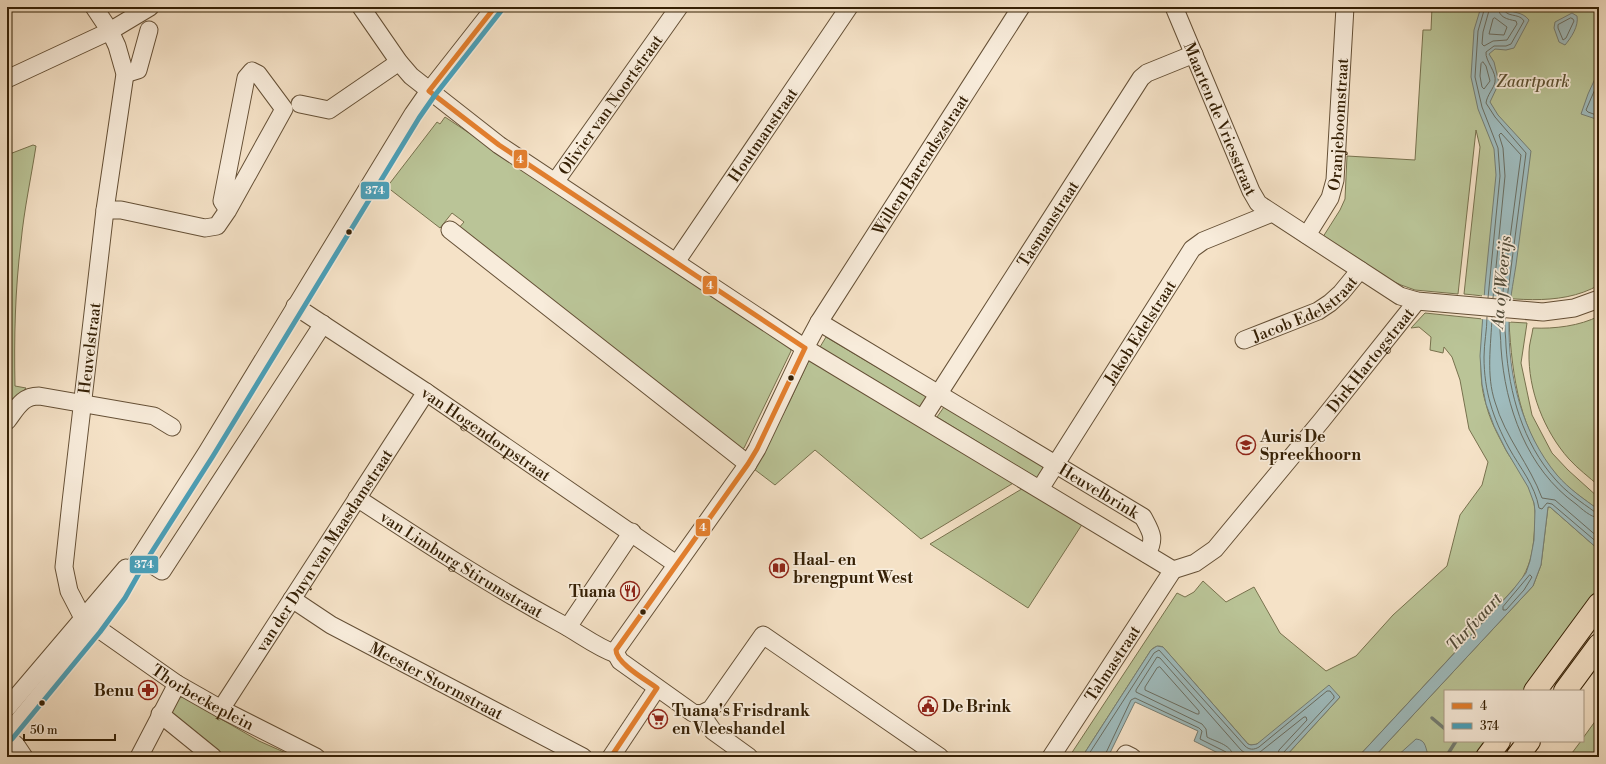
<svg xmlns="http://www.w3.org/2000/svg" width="1606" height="764" font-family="'Libre Bodoni',serif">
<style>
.green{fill:#bac497;stroke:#78724e}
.water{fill:#9fbcbe;stroke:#757e74}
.pier{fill:#f5e2c7}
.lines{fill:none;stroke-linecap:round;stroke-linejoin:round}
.shore{stroke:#6a6e62;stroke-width:1}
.stream{stroke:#757e74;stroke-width:3.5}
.minor-casing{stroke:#655036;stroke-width:19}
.major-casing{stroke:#352005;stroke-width:24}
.minor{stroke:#f8ecdb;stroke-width:17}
.major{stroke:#f5e2c7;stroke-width:22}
.bus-1-casing{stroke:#f8ecdb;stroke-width:8}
.bus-2-casing{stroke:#f8ecdb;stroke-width:8}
.bus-1{stroke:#e37f2e;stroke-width:5}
.bus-2{stroke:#49a1bb;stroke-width:5}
.bus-dot{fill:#352005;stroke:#f8ecdb;stroke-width:1.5}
.labels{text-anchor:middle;stroke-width:3.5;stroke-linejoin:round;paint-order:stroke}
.park-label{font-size:16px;font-style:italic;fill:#5d5131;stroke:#f8ecdb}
.street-label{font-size:16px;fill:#352005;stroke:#f8ecdb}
.poi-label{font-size:16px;font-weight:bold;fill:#352005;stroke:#f8ecdb;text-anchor:start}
.water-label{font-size:17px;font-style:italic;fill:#554f3c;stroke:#f8ecdb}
.line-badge{stroke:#f8ecdb;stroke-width:1.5}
.badge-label{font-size:11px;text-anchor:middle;font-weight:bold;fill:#fff}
</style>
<rect width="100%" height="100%" fill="#f5e2c7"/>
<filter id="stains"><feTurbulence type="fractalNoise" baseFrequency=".005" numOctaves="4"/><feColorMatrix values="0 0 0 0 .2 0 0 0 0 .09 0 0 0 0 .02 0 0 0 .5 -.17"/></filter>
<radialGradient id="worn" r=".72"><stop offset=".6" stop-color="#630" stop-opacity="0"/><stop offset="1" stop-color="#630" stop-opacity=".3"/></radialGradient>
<path class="green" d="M1432,7h167v278c-40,23 -92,13 -135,9l16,-147 -4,-17 -18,164 -43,-4 -14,-5 -31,-14 -49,-31 19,-30 5,-11 2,-43 68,4 8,-130h8z
M445,117l345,229 1,5 -47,97 -2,1 -284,-220 6,-7 -12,-9 -12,15 -53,-41 50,-65 3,2z
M33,145l3,1c-5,32 -12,64 -15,96 -6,48 -7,96 -6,144l11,2 -19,23v-256z
M1425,313l58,6c0,29 -6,57 3,85 4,17 13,33 21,48 10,16 23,32 27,51 2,10 1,23 0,33 -1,17 -5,32 -14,46l-162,175h-73l55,-60 -85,48h-4l-3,-1 -85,-97c-5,-2 -9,0 -12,3l-69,107 -11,-3 106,-161 8,4 9,-5 9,-11 23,21 28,-15 26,46 46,38 30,-15 37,-41 54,-49 13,-51 22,-30 6,-23 -19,-33 -9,-49 -8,-23 -8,-10 -1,6 -13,-3 1,-13 -12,-10 -8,1z
M1599,316v170c-10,-9 -21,-17 -30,-27 -25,-28 -41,-69 -40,-107 0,-8 3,-16 4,-24 21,1 47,-2 66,-12z
M1509,322l18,1 -6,40 11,52 20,38 16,17 31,28v12c-14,-10 -29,-20 -41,-33 -38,-42 -46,-101 -49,-155z
M826,337l106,63 -6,11 -106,-64z
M811,356l204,126 -94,57 -106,-89 -40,35 -21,-16 35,-66z
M944,407l98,59 1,2 -6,10 -100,-61z
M1025,487l58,36 -55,85 -98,-64z
M1548,507h2l49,43v43l-72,98h-82v50h45l-12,16h-104l159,-171 8,-21z
M183,697l76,44 36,16h-70l-56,-45 7,-14z
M1599,716v41h-30l12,-16h2v-3z"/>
<path class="water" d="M1481,7h25c7,8 15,3 23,13l-15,28 -8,2 -11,-1 -6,5 5,8 5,21 -9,19 8,13 33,36c-5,38 -10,76 -15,114 -3,19 -7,39 -7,57 -1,54 13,111 48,153 12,14 27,24 42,35v40l-49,-43h-2l-7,58 -8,21 -159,171h-16l154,-166 14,-18 4,-12 4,-21 1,-29 -1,-8 -6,-16 -22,-37 -12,-24 -8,-22 -4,-20 -2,-28 5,-71 11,-110 -2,-26 -16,-40 -7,-32 3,-47z
M1572,13l5,3c2,10 -6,22 -12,29l-6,-3 -5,-14 1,-6z
M1599,70v50l-18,-6 7,-20z
M1157,646l6,1 85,97 3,1 6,-1 72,-59 11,12 -55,60h-59l-32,-16 4,-10 -63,-29 -27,55h-26l69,-107z
M1416,739c11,1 9,10 13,18h-33z"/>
<path class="pier" d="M1482,295l31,3 -2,24 -30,-3z"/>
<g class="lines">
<path class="shore" d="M1485,7l-7,24 -3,46 7,30 16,41 2,28 -12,122
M1490,7l-7,25 -1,12 2,2 9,-5 14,-1 10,-16 -1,-3c-9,-2 -17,-3 -18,-14
M1503,7c2,12 16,5 21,14l-13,23 -5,2h-12l-8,6c-1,9 11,20 9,30 -1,6 -8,13 -9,21l9,14 31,36 -19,146
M1495,18l12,9 -3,8 -15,-1 4,-15z
M1571,18l2,1 1,2 -8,17 -3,2 -5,-12v-3z
M1483,62l3,4 4,15 -6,8 -2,-2 -2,-11 1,-12z
M1599,80l-13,30 2,2 11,4
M1493,298l12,-122 -2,-28 -4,-13 2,-2 20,22 -19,144
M1487,317c0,13 -3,26 -3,40 0,34 9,61 25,91 11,20 26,37 30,60l3,1 5,-6 5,1 47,40
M1492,317c-1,28 -6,58 3,85 10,35 35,63 47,96l13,2 44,38
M1500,318c-1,10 1,20 1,30 4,59 26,121 75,156 6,5 14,13 23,14
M1505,318c-1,9 1,19 1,28 3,47 17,97 49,133 11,13 26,23 40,33l4,1
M1530,575l2,2 -8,13 -18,20h-3v-3z
M1160,667l39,44v3h-2l-52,-24v-3l12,-19z
M1087,757l67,-104 5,-3 86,96c4,4 9,4 14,1l68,-56h3l4,5v2l-51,55 -1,4
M1104,757l27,-57 4,-2 64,30 3,3 -2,8 26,13 2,5
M1233,757c0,-12 -17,-15 -26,-20l-1,-8 -4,-5 -66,-32v-2l21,-33 3,1 81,92c6,5 12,6 19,2l44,-35h2l1,3 -28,30 -2,7"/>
<path class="stream" d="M1432,718l13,11
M1446,757l10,-16"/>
<defs>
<g id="minor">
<path id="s1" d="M94,7l16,24 7,15 8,28 -20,136 -34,292 -7,65 5,24 14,27 94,66 44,25 95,48"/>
<path d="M361,7l38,55 12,14 88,69 306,203 368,222"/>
<path id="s2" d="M1174,7l77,184 7,12 4,3 138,90 17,5 126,11 31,-4 25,-9"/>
<path d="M125,74l13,-4 11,-40"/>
<path d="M7,79l103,-48 40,-24"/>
<path d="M300,104l29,6 70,-48"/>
<path id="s3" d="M555,182l124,-175"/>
<path d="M105,210h16l84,18 12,-2 11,-16 56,-101 -26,-35 -6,-3 -6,7 -24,123 6,9"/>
<path d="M450,230l298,234"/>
<path id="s4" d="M1307,235l23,-37 5,-18 10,-173"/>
<path id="s5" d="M676,262l173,-255"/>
<path id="s6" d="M295,306l131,86 250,172"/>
<path id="s7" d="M819,322l324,195c8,15 13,21 4,37"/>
<path id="s8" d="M1244,340l74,-29 12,-8 11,-10 19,-23"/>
<path id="s9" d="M923,418l218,-340 6,-5 47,-19"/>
<path d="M7,421c10,-13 15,-25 32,-25l115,20 18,11"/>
<path id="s10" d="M1040,489l152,-240 11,-8 69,-28"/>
<path id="s11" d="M357,498c67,44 133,87 203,125 19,10 36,24 56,31"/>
<path d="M140,557l22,14 161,-247"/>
<path id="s12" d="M1173,570l22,-7 20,-14 107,-129 95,-119"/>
<path id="s13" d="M292,599l39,26 252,132"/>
<path d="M568,627l64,-95"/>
<path d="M7,708l119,-140"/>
<path id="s14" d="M221,709l205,-317"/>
<path d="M160,714l53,43"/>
<path d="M701,714l10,-5 52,-74 177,122"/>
<path d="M7,735l88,-107 24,-34 21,-37 67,-105 206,-338 16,-23 66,-84"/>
<path d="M7,737l9,8 8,12"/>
<path d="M139,757l38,-73"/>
<path d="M611,757l46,-69"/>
<path id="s15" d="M749,757l-36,-26 -12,-17 -8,-1 -73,-52 -4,-7v-4l132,-186 9,-15 48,-101 14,-26 202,-315"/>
<path id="s16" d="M1051,757l122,-187"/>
<path d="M1124,757l2,-3 6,3"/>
</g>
<path id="major" d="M1535,691l64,-87
M1565,691l34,-46
M1487,757l12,-16
M1517,757l12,-16"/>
</defs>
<use href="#minor" class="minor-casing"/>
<use href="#major" class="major-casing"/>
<use href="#minor" class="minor"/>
<use href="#major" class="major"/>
<defs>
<path id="bus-1" d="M429,91l70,54 306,203
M429,91l66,-84
M657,688c-11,-8 -41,-25 -41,-38l132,-186 9,-15 48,-101
M611,757l46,-69"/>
<path id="bus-2" d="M12,739l88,-107 25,-34 21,-37 67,-105 206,-338 16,-23 66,-84"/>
</defs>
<use href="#bus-1" class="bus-1-casing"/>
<use href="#bus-2" class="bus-2-casing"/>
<use href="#bus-1" class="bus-1"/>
<use href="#bus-2" class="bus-2"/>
</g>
<defs>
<symbol id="school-ring" viewBox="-11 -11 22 22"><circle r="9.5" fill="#f8ecdb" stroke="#8f2418" stroke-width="1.5"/><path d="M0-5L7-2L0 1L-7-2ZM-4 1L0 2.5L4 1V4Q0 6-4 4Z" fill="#8f2418"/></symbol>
<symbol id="library-ring" viewBox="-11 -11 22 22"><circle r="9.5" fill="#f8ecdb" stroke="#8f2418" stroke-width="1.5"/><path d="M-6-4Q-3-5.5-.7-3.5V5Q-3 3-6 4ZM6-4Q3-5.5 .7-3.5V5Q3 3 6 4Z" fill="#8f2418"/></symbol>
<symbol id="restaurant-ring" viewBox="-11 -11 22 22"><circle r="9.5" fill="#f8ecdb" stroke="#8f2418" stroke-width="1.5"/><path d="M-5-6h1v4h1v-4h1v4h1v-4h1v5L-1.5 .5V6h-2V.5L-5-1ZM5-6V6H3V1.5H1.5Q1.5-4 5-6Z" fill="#8f2418"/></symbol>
<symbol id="pharmacy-ring" viewBox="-11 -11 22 22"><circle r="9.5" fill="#f8ecdb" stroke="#8f2418" stroke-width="1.5"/><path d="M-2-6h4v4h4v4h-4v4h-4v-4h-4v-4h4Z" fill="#8f2418"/></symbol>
<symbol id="civic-ring" viewBox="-11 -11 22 22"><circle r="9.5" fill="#f8ecdb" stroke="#8f2418" stroke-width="1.5"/><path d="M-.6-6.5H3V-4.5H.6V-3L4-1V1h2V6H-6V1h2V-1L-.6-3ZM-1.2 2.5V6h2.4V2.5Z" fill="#8f2418"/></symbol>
<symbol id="supermarket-ring" viewBox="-11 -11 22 22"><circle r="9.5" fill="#f8ecdb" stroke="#8f2418" stroke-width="1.5"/><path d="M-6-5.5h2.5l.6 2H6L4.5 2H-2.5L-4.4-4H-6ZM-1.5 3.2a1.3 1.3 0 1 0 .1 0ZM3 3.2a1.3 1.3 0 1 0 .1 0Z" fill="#8f2418"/></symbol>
</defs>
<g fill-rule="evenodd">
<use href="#school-ring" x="1235" y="434" width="22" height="22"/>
<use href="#library-ring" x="768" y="557" width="22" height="22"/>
<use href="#restaurant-ring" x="619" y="580" width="22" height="22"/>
<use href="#pharmacy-ring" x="137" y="679" width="22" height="22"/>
<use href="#civic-ring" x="917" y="695" width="22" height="22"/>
<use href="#supermarket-ring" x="647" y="708" width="22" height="22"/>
</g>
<g class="bus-dot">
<circle cx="349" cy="232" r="3.5"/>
<circle cx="791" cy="378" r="3.5"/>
<circle cx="643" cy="612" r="3.5"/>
<circle cx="42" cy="703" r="3.5"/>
</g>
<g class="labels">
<g class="park-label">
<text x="1533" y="87">Zaartpark</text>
</g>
<g class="street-label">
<text dy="6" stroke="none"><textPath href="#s3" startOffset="95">Olivier van Noortstraat</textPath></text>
<text dy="6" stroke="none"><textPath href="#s2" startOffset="121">Maarten de Vriesstraat</textPath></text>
<text dy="6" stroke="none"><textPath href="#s4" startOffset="118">Oranjeboomstraat</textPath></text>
<text dy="6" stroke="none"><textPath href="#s5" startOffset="154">Houtmanstraat</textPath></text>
<text dy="6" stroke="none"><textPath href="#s15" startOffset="749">Willem Barendszstraat</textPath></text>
<text dy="6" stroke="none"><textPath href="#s9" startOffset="231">Tasmanstraat</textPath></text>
<text dy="6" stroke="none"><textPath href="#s8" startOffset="69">Jacob Edelstraat</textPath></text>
<text dy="6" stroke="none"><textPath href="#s10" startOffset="186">Jakob Edelstraat</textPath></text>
<text transform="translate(89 348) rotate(-83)" y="6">Heuvelstraat</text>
<text dy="6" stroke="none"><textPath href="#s12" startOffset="292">Dirk Hartogstraat</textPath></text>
<text dy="6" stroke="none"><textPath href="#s6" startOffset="230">van Hogendorpstraat</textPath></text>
<text dy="6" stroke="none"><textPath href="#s7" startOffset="327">Heuvelbrink</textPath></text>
<text dy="6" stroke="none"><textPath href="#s14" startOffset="189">van der Duyn van Maasdamstraat</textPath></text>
<text dy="6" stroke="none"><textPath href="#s11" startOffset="124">van Limburg Stirumstraat</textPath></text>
<text dy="6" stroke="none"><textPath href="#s16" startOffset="112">Talmastraat</textPath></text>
<text dy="6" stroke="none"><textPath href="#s13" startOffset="166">Meester Stormstraat</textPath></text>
<text dy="6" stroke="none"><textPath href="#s1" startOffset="770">Thorbeckeplein</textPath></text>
</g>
<g class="poi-label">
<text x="1260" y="442">Auris De<tspan x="1260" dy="18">Spreekhoorn</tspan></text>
<text x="793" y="565">Haal- en<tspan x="793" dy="18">brengpunt West</tspan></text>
<text x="616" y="597" text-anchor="end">Tuana</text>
<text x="134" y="696" text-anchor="end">Benu</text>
<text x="942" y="712">De Brink</text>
<text x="672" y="716">Tuana's Frisdrank<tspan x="672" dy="18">en Vleeshandel</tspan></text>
</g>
<g class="water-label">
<text transform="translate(1501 282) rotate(-85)" y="6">Aa of Weerijs</text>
<text transform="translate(1474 622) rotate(-47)" y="6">Turfvaart</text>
</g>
</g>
<g class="line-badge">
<rect x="513" y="149" width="15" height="20" rx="4" fill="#e37f2e"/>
<rect x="360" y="181" width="30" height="19" rx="4" fill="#49a1bb"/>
<rect x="702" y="275" width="16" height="20" rx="4" fill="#e37f2e"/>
<rect x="695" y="518" width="16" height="19" rx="4" fill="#e37f2e"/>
<rect x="129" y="555" width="30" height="19" rx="4" fill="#49a1bb"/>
</g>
<g class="badge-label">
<text x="520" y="163">4</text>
<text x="375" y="194">374</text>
<text x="710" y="289">4</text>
<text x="703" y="531">4</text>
<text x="144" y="568">374</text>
</g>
<rect width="1606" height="764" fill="none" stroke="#f5e2c7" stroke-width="24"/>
<rect x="8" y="8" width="1590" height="748" fill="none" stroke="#352005" stroke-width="2"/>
<rect x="12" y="12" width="1582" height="740" fill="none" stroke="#352005"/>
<rect x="1444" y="690" width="140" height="52" fill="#f8ecdb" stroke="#aa9a85"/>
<rect x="1452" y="703" width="20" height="6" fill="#e37f2e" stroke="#aa9a85"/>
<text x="1480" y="710" font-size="12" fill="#352005">4</text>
<rect x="1452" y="723" width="20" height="6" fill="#49a1bb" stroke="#aa9a85"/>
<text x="1480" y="730" font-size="12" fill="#352005">374</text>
<path d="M24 734v6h91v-6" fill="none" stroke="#352005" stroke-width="2"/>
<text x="30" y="734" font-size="12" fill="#352005" stroke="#f8ecdb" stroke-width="3" paint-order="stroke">50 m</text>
<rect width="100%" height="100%" filter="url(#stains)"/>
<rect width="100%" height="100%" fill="url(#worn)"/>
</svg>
